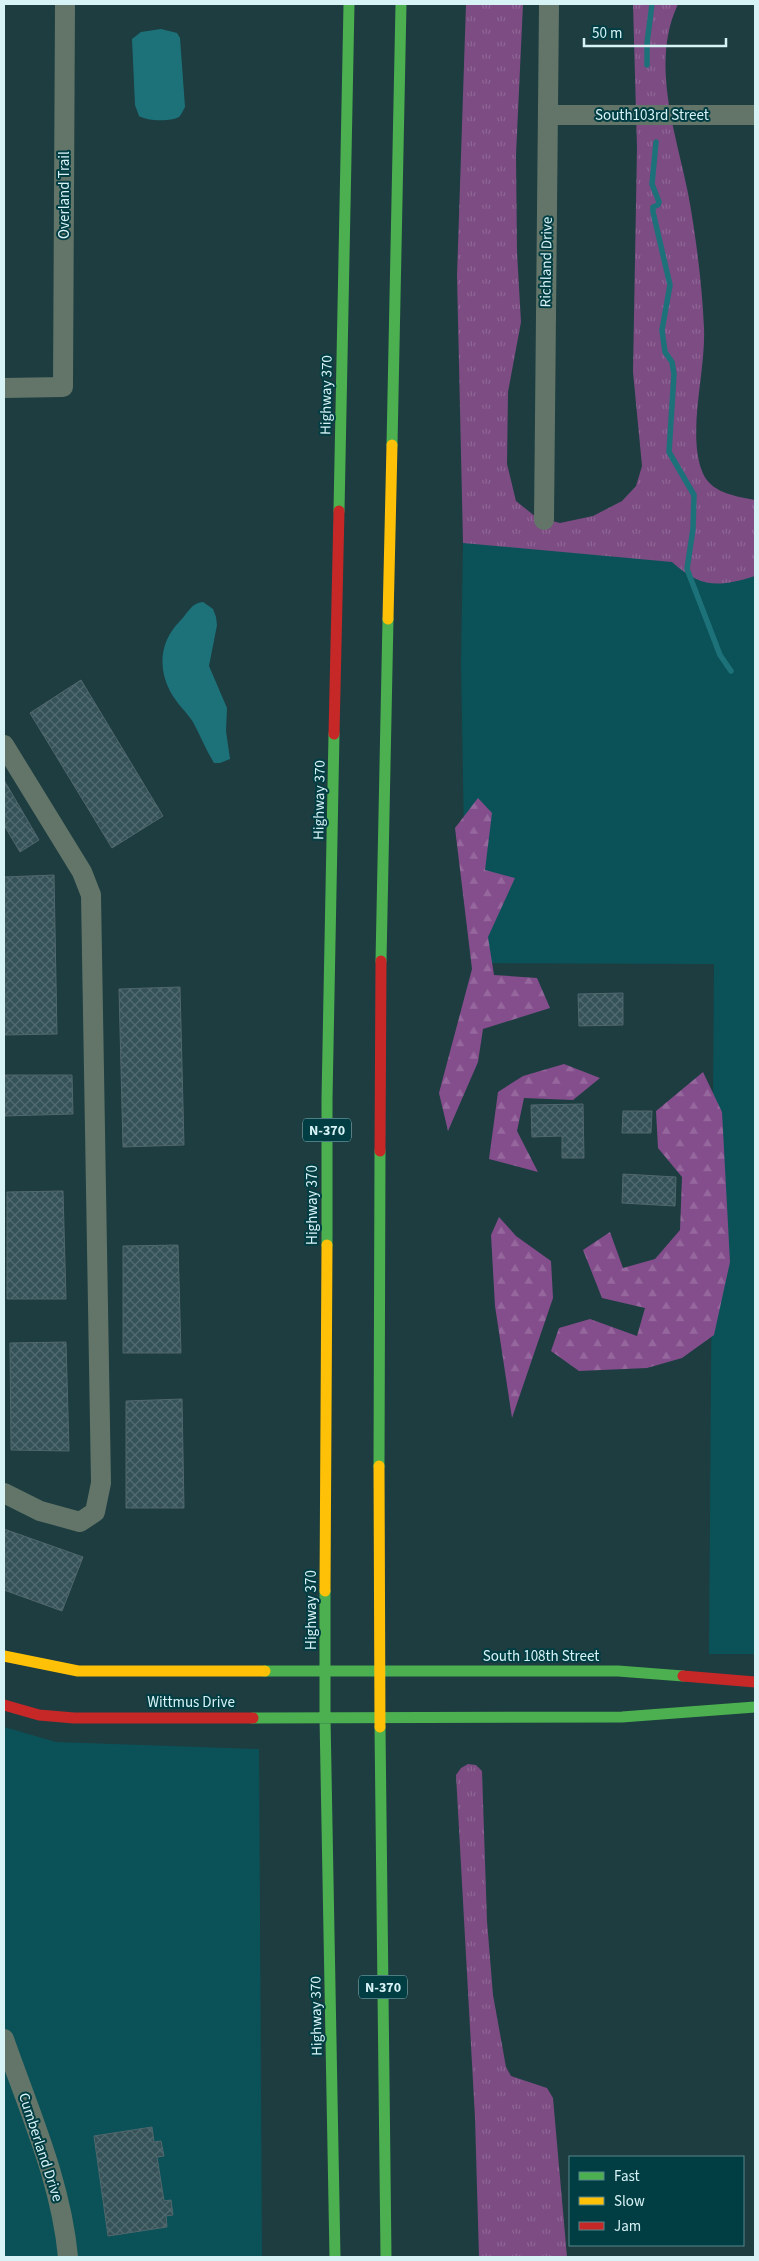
<svg xmlns="http://www.w3.org/2000/svg" width="759" height="2261" font-family="'Source Sans 3',sans-serif">
<style>
.built{fill:#0b5258}
.grass{fill:url(#grass-tufts)}
.forest{fill:url(#forest-firs)}
.water{fill:#1d727a}
.lines{fill:none;stroke-linecap:round;stroke-linejoin:round}
.stream{stroke:#1d727a;stroke-width:5.5}
.building{fill:url(#building-cross-hatch);stroke:#50676d}
.street{stroke:#627568;stroke-width:20}
.fast{stroke:#4caf50;stroke-width:11}
.slow{stroke:#ffc107;stroke-width:11}
.jam{stroke:#c62828;stroke-width:11}
.labels{text-anchor:middle;stroke-width:4;stroke-linejoin:round;paint-order:stroke}
.shield{fill:#003e44;stroke:#97bdc1;stroke-width:1}
.shield-label{font-size:14px;font-weight:bold;fill:#d8f3f6}
.street-label{font-size:15px;fill:#d8f3f6;stroke:#003e44}
</style>
<defs>
<pattern id="grass-tufts" width="24" height="20" patternUnits="userSpaceOnUse" patternTransform="scale(1.25)"><rect width="24" height="20" fill="#7c4c83"/><path d="M3 7l-1-3M5 7V3M7 7l1-3M15 17l-1-3M17 17v-4M19 17l1-3" fill="none" stroke="#8e6695"/></pattern>
<pattern id="forest-firs" width="22" height="20" patternUnits="userSpaceOnUse" patternTransform="scale(1.25)"><rect width="22" height="20" fill="#844d8c"/><path d="M5 1l3.5 6h-7zM16 11l3.5 6h-7z" fill="#95679d"/></pattern>
<pattern id="building-cross-hatch" width="8" height="8" patternUnits="userSpaceOnUse" patternTransform="scale(1.25)"><rect width="8" height="8" fill="#355258"/><path d="M0 0l8 8M0 8l8-8" fill="none" stroke="#526b71"/></pattern>
</defs>
<rect width="100%" height="100%" fill="#1d3d40"/>
<path class="built" d="M463,543h292v1111h-46l5,-690 -240,-1 -10,-128 -3,-172z
M4,1727l52,15 203,7 3,508h-258z"/>
<path class="grass" d="M466,4h57l-7,151 1,97 4,70 -13,70 -1,72 9,37 20,16 24,6 33,-7 29,-15 14,-15 6,-20 -9,-94 4,-224 -4,-144h45c-28,60 -2,128 10,189 8,43 14,91 16,135 2,43 -17,103 -2,143 8,22 33,25 53,29v76c-36,11 -53,13 -83,-14l-209,-19 -6,-267z
M468,1764l8,1 6,6 5,150 6,74 13,72 5,9 36,12 6,10 14,159h-88l-4,-139 -19,-343 5,-7z"/>
<path class="forest" d="M478,798l14,15 -7,57 30,8 -27,59 6,38 43,3 13,30 -67,21 -5,33 -30,69 -9,-38 33,-124 -17,-141z
M564,1064l36,14 -27,22 -49,-2 -7,33 21,41 -49,-13 9,-67 25,-16z
M703,1072l19,40 8,150 -16,73 -32,23 -35,10 -68,3 -28,-20 8,-23 31,-9 47,17 8,-28 -43,-10 -19,-48 27,-18 13,36 32,-9 25,-29 2,-53 -24,-29 -2,-37z
M499,1217l17,19 35,25 2,37 -41,120 -17,-112 -4,-71z"/>
<path class="water" d="M161,29l16,4 3,5 5,69c-2,3 -3,7 -6,10 -9,5 -32,4 -40,-1l-4,-11 -3,-66 9,-7z
M203,602l10,7 3,8 1,8 -8,41 18,42 -1,23 4,28 -10,4h-6c-8,-13 -14,-28 -21,-41 -7,-11 -17,-19 -23,-31 -13,-25 -9,-51 10,-70 8,-8 11,-18 23,-19z"/>
<g class="lines">
<path class="stream" d="M647,65v-22l5,-39
M656,142l-4,42 7,18 -1,3 -5,2v5l17,73 -8,45 3,22 7,10 2,12 -5,78 25,43 -1,34 -6,40 33,86 11,16"/>
</g>
<path class="building" d="M81,680l82,136 -51,32 -82,-135z
M4,780l35,60 -19,12 -16,-27z
M54,875l3,159 -53,1v-158z
M180,987l4,158 -61,2 -4,-158z
M623,993v32l-44,1 -1,-32z
M4,1075h68l1,39 -69,2z
M583,1104l1,54h-22v-22l-30,1 -1,-32z
M623,1111h29l-1,22h-29z
M623,1174l53,3 -1,29 -53,-3z
M63,1191l3,108h-59v-107z
M178,1245l3,108h-58v-107z
M66,1342l3,109 -58,-1 -1,-107z
M182,1399l2,109h-58v-107z
M4,1529l79,28 -21,54 -58,-21z
M152,2127l2,15 7,-1 3,15 -7,1 7,44 7,-1 2,15 -7,1 1,11 -59,9 -14,-100z"/>
<g class="lines">
<path class="street" d="M548,115h207
M4,388l59,-1 2,-383
M544,520l5,-516
M4,745l78,127 9,23 10,588 -6,29 -15,10 -40,-11 -36,-18
M4,2039c25,72 57,142 64,218"/>
<path class="fast" d="M392,445l9,-441
M339,511l10,-507
M381,961l7,-342
M327,1245v-146l7,-365
M379,1466l1,-315
M325,1591v126l10,540
M265,1671h353l65,5
M253,1718l369,-1 133,-10
M380,1727l6,530"/>
<path class="slow" d="M388,619l4,-174
M379,1466l1,261
M325,1591l2,-346
M4,1656l74,15h187"/>
<path class="jam" d="M334,734l5,-223
M380,1151l1,-190
M683,1676l72,6
M4,1705l35,10 35,3h179"/>
</g>
<g class="labels">
<g class="shield">
<rect x="303" y="1118.5" width="48" height="23" rx="4"/>
<rect x="359" y="1975.5" width="48" height="23" rx="4"/>
</g>
<g class="shield-label">
<text x="327" y="1135">N-370</text>
<text x="383" y="1992">N-370</text>
</g>
<g class="street-label">
<text x="652" y="120">South103rd Street</text>
<text transform="translate(64 195) rotate(-90)" y="5">Overland Trail</text>
<text transform="translate(546 262) rotate(-89)" y="5">Richland Drive</text>
<text transform="translate(326 395) rotate(-89)" y="5">Highway 370</text>
<text transform="translate(319 800) rotate(-89)" y="5">Highway 370</text>
<text transform="translate(312 1205) rotate(-90)" y="5">Highway 370</text>
<text transform="translate(311 1610) rotate(-90)" y="5">Highway 370</text>
<text x="541" y="1661">South 108th Street</text>
<text x="191" y="1707">Wittmus Drive</text>
<text transform="translate(316 2016) rotate(-91)" y="5">Highway 370</text>
<text transform="translate(41 2147) rotate(72)" y="5">Cumberland Drive</text>
</g>
</g>
<rect width="759" height="2261" fill="none" stroke="#d8f3f6" stroke-width="10"/>
<rect x="569" y="2156" width="175" height="90" fill="#003e44" stroke="#56868b"/>
<rect x="579" y="2172" width="25" height="8" fill="#4caf50" stroke="#56868b"/>
<text x="614" y="2181" font-size="15" fill="#d8f3f6">Fast</text>
<rect x="579" y="2197" width="25" height="8" fill="#ffc107" stroke="#56868b"/>
<text x="614" y="2206" font-size="15" fill="#d8f3f6">Slow</text>
<rect x="579" y="2222" width="25" height="8" fill="#c62828" stroke="#56868b"/>
<text x="614" y="2231" font-size="15" fill="#d8f3f6">Jam</text>
<path d="M584 38v8h142v-8" fill="none" stroke="#d8f3f6" stroke-width="2.5"/>
<text x="592" y="38" font-size="15" fill="#d8f3f6" stroke="#003e44" stroke-width="4" paint-order="stroke">50 m</text>
</svg>
